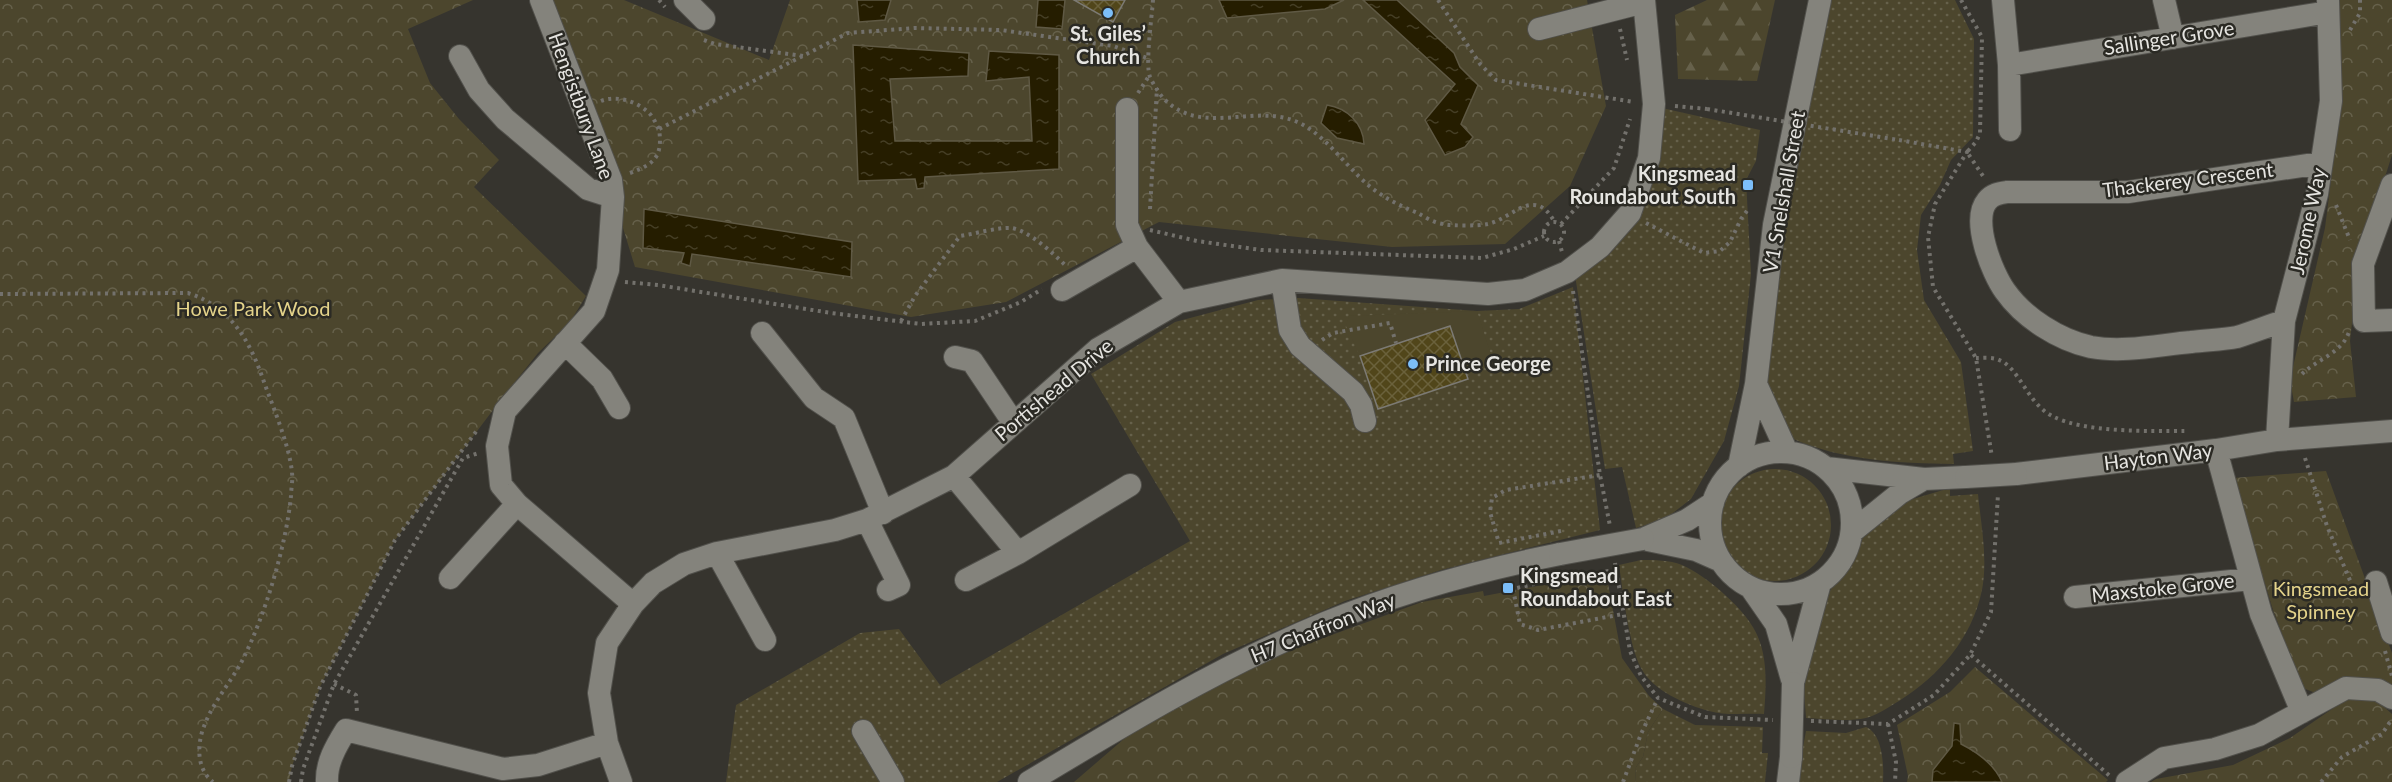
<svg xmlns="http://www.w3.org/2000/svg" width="2392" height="782" font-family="Lato,sans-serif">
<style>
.grass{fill:url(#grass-dots)}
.forest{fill:url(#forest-firs)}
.park{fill:url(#park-crowns)}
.garden{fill:#4c462d}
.water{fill:url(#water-ripples);stroke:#5f5944;stroke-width:1.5}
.building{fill:url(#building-cross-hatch);stroke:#7c7a74;stroke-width:1.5}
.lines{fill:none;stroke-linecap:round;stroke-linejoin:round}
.minor-casing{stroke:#51504b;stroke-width:24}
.path{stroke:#73716c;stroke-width:4;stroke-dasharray:3 4.5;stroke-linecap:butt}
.minor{stroke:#84837c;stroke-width:22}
.minor-bridge-casing{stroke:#51504b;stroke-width:24;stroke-linecap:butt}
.path-bridge{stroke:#73716c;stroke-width:4;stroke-dasharray:3 4.5;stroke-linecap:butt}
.minor-bridge{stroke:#84837c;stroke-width:22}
.poi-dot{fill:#7cbef9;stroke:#2b2a24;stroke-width:2}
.labels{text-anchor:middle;stroke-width:5;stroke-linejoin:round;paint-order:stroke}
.poi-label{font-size:20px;font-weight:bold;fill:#e6e5e1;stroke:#2b2a24;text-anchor:start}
.street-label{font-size:20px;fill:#e6e5e1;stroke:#2b2a24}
.park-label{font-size:20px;fill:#e4d38a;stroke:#2b2a24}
</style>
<defs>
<pattern id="grass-dots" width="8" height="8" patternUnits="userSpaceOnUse" patternTransform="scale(1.5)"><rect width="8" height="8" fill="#4c462d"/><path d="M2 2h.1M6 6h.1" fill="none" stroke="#66614b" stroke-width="1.8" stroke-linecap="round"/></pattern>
<pattern id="forest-firs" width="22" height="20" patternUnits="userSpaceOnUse" patternTransform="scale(1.5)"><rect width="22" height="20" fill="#4c462d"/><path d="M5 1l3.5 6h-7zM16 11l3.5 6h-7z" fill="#66614b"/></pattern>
<pattern id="park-crowns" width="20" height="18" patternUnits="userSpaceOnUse" patternTransform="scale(1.5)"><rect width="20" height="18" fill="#4c462d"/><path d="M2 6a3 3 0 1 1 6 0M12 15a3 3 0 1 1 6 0" fill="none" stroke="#66614b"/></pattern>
<pattern id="water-ripples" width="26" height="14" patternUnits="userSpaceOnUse" patternTransform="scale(1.5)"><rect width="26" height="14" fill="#251d00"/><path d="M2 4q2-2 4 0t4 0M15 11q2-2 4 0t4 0" fill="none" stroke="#453e25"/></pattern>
<pattern id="building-cross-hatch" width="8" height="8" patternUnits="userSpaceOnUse" patternTransform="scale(1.5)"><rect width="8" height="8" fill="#51461a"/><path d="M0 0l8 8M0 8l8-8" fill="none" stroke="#6a613b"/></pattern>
</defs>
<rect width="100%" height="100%" fill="#36342e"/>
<path class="grass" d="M1824,0h131l19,39 -1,98 -22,23 -11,25 -19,30 -4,35 7,50 37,62 12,89 -20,3 1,10c-56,-1 -111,-3 -163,-26l-24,-55 5,-80z
M1662,108l98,22 -4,31 -10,19 5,94 -12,112 -15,55 -33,58 -26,20 -29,9 -14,-61 -17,2 -30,-194 39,-36z
M1573,287l27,243 -159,40 -96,31 -122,53 -226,128h-271l10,-77 124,-72 39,-4 41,56 250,-144 -99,-167 84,-52 83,-22 40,-2 179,13 42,-2z
M1719 525a56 56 0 1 1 112 0a56 56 0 1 1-112 0Z
M1950,488v8l28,-2c3,31 10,64 4,96 -10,48 -42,85 -83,111 -10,6 -22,14 -33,17 -19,4 -41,1 -60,0l-2,-26 -6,-18 18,-56 23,-44 27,-41 30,-29z
M1641,560c14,0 28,0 41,5 24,10 67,47 76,72 10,24 8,51 6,77 -17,-1 -38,2 -55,-3 -23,-6 -57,-21 -68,-43 -12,-22 -18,-76 -22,-103z
M1663,709l32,16 68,2 -1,26h6l-3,29h-130l1,-15 7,-10 5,-25z
M1866,727c17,7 18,39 17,55h-93l10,-19 6,-32 40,2z"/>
<path class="forest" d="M1707,0h68l-18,81 -79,-2 -3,-64z"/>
<path class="park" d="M0,0h473l-65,29 22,54 29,36 40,41 -25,27 112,109 -16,26 -32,31 -42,53 -101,134 -75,147 -28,79 -3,16h-289z
M553,0h71l145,60 21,-60h797l19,106 -36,80 -65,58 -113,3 -233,-25 -153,80 -95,15 -276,-50z
M2336,0h56v155l-33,103 -9,83 6,56 -62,5 -4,-22 35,-152 12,-95z
M2326,471l66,182v45h-64l-25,-10 -30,-78 -40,-132z
M1606,573l16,85 27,38 14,13 -15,23 -5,25 -7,10 -1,15h-561l58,-50 131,-72 159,-58 61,-11 1,5z
M1975,667l133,113 -2,2h-199l1,-6 -11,-51 53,-33z
M2348,698l27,1 17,15v68h-241l5,-3 77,-14 57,-27z"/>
<path class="garden" d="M1477,311l16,50 -28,11 -105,-16 -14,-30 3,-10z"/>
<path class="water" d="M857,0h34l-6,20 -26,2z
M1038,0h27l-3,29 -26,-2z
M1219,0h125l-19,9 -98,9z
M1363,0h34l57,53 6,14 18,18 -17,39 12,13 -8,10 -20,8 -20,-35 30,-36z
M853,45l116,8 -1,23 -78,3 5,62h137l-3,-64 -43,4 3,-30 70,4v114l-134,8 -1,11 -7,1 -2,-10 -57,2z
M1327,105c20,3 36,18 37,39l-27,-6 -16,-15z
M644,209l208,33 -1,35 -159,-23 -2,12 -9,-3 3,-10 -41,-5z
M1954,723l6,1 1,20c16,8 33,20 41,38h-70l1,-12 19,-24z"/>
<path class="building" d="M1074,0h51l-12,22z
M1450,326l18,53 -90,30 -18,-53z"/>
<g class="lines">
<defs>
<path id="minor" d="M541,0l70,180 2,17 -5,73 -14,41 -89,100 -8,35 4,39 16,19 116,100
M685,0l19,19
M2003,0l6,65 319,-53
M2164,0l9,38
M1539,29l105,-27
M460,56l19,34 26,29 83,70 25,8
M2009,65l1,65
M1127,109v116l10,22 42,55
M2392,185l-29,79 1,57 28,-1
M1282,280l8,50 10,16 53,46 8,13 4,16
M1062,290l75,-43
M2284,321c-16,5 -31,11 -47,16 -15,3 -31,3 -46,5 -32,3 -68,11 -100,5 -32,-7 -67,-29 -86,-56 -13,-18 -34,-71 -18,-90 5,-7 13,-8 20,-9h121l193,-29
M762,333l52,65 30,20 39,95
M565,343l37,36 17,29
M955,357l17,4 41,61
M1756,384l31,68
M2277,440l7,-119 33,-127 14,-93 -3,-101
M2216,450l45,164 41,98
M1710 523a71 71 0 1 1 142 0a71 71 0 1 1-142 0Z
M1739,466l17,-82 18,-159 46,-225
M1826,468l98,11 42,-2
M2016,474l200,-24 61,-10 115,-9
M954,476l64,77 112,-68
M867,520l32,65 -11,5
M1853,531l47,-38 24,-14
M1643,539l53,11 25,11
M1643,539l44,-19 26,-17
M717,553l48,87
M450,578l67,-74
M966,580l52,-27
M2376,582l16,51
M1751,588l25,36 17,59
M2075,597l176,-18
M1793,683l27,-100
M863,731l30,51
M327,782c-1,-19 9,-36 19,-52l157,39 35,-4 69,-22
M621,782l-14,-39 -8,-50 8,-50 26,-39 20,-21 31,-19 33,-11 118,-23 32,-10 87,-44 144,-127 81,-47 103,-22 206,14 37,-4 42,-18 33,-25 30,-34 19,-55 5,-54 -10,-104
M1029,782c96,-58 192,-116 296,-159 75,-31 155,-53 235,-69
M1788,782l3,-25
M2127,782l37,-24 51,-9 44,-14 87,-47 32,2 14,8"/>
</defs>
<use href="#minor" class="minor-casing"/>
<path class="path" d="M659,0l6,7
M1153,0c-1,16 -8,64 -3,77 3,7 10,18 15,23 38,36 87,4 130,21 28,11 49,43 72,63 15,13 33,22 51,29 7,4 16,10 25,11 9,2 36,2 45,0 25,-6 46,-38 66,-3
M1438,0l42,64 16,16 138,22
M1961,0l21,37 -2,96 -4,9 -9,10 18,27
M1620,29l7,31
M2350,30l10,-17v-13
M704,40l11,4 88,12
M1138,93l11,-17
M601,101c15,-6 35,0 47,11 5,4 8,12 11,17
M1675,106l32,3
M1899,140l68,12 -32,52 -7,33 5,50 43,71 16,99
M630,173c25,-9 33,-17 29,-44l189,-96 67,-5 86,2 112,16 37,13
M2336,205l14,35
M1150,209l7,-121
M1544 232a10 10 0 1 1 20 0a10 10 0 1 1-20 0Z
M1646,223l58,30 16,-2 10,-9 11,-23 8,-11
M1561,224l53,-56 16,-49
M1150,230l47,11 64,9 221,8 32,-9 30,-13
M1559,241l3,11
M625,282l33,3 173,28 90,11 54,-3 46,-19 21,-13
M1573,291l27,184 10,51
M0,294l188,-1c43,14 62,48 76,89 9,25 26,65 28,91 1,7 -1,16 -1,23 -5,50 -26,120 -49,165 -13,24 -32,45 -40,71 -5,18 -4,38 11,50
M901,321l14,-25 45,-60c14,-2 38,-9 51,-8 17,2 42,25 54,37
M1322,340l11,-7 57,-10 6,20
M1976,358c7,0 17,-1 23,2 20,7 28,43 53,56 33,17 97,15 133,15
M2302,374c14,-14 40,-21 47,-42
M2305,458l22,68 30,71
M1561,531l-62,12 -9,-31 2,-14 14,-8 94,-15
M1615,563l15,88 11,25 17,22 47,19 68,3
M1616,570l-61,9 -42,10 7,35 18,6 85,-16
M2385,651l7,25
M1971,655l139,121
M334,684l22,11 1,18
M1811,721l77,3 46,-29 36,-40 21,-43 7,-118
M1888,724l8,38 -1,20
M289,782l3,-16 28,-79 75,-147 83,-111
M301,782l2,-13 31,-85 129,-226 16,-5
M1623,782l18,-48 17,-36
M2321,782l21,-25 40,-23 10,-15"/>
<use href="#minor" class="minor"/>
<defs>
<path id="minor-bridge" d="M1966,477l50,-3
M1560,554l83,-15
M1791,757l2,-74"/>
</defs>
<use href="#minor-bridge" class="minor-bridge-casing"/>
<path class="path-bridge" d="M1707,109l192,31"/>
<use href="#minor-bridge" class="minor-bridge"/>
</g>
<g class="poi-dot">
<circle cx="1108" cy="13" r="6"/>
<rect x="1742" y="179" width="12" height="12" rx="3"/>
<circle cx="1413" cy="364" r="6"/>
<rect x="1502" y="582" width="12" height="12" rx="3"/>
</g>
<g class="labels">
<g class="poi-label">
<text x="1108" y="41" text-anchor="middle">St. Giles’<tspan x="1108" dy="23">Church</tspan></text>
<text x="1736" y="181" text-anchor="end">Kingsmead<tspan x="1736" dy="23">Roundabout South</tspan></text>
<text x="1425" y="371">Prince George</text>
<text x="1520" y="583">Kingsmead<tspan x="1520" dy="23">Roundabout East</tspan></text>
</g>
<g class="street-label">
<text transform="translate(2169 38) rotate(-9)" y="7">Sallinger Grove</text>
<text transform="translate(581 106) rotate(70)" y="7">Hengistbury Lane</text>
<text transform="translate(2188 180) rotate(-7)" y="7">Thackerey Crescent</text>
<text transform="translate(1784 192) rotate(-80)" y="7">V1 Snelshall Street</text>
<text transform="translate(2308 221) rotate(-78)" y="7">Jerome Way</text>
<text transform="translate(1054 390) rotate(-40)" y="7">Portishead Drive</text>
<text transform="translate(2158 457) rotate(-7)" y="7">Hayton Way</text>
<text transform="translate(2163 588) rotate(-6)" y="7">Maxstoke Grove</text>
<text transform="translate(1323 628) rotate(-22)" y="7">H7 Chaffron Way</text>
</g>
<g class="park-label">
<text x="253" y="316">Howe Park Wood</text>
<text x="2321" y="596">Kingsmead<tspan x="2321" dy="23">Spinney</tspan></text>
</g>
</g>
</svg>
